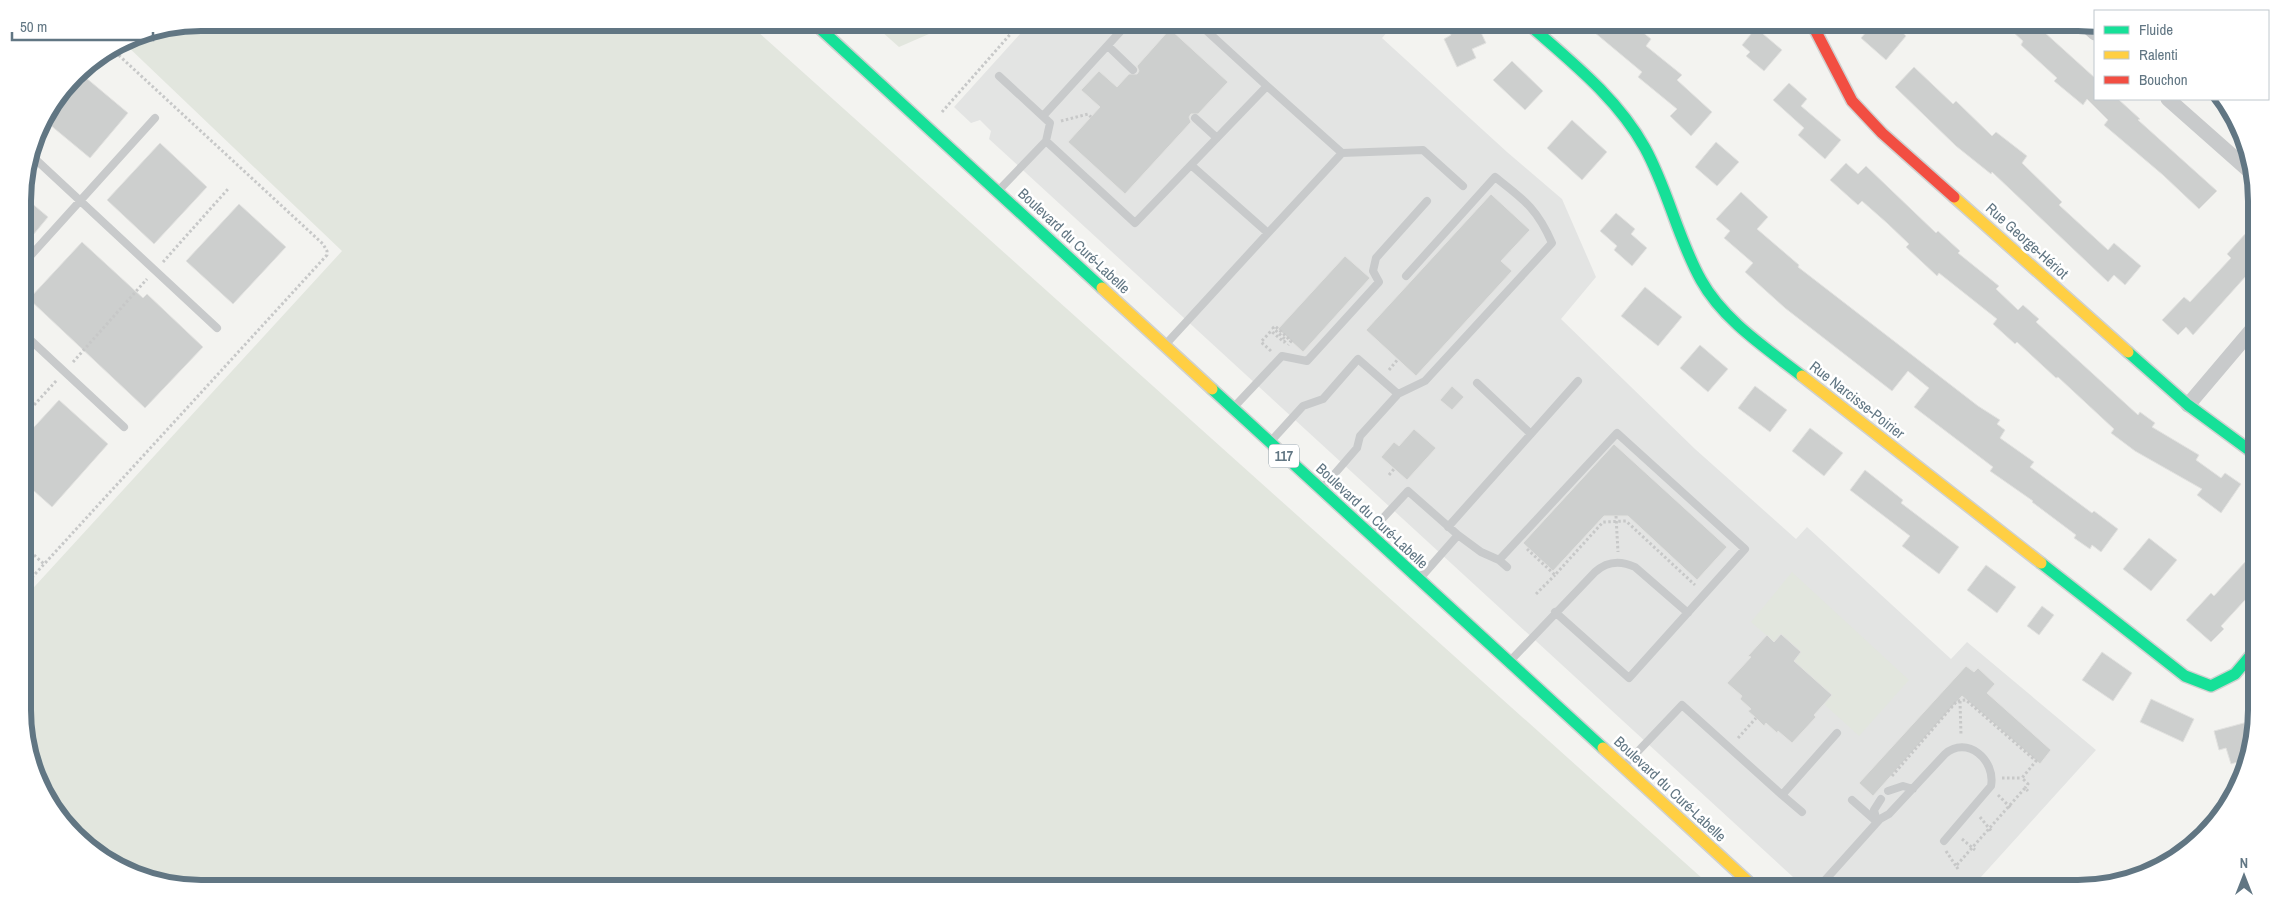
<svg xmlns="http://www.w3.org/2000/svg" width="2279" height="911" font-family="'Archivo Narrow',sans-serif">
<style>
.built{fill:#e3e4e3}
.green{fill:#e2e6de}
.building{fill:#cdcfce;stroke:#e2e2e0}
.lines{fill:none;stroke-linecap:round;stroke-linejoin:round}
.fast-casing{stroke:#cfd1d0;stroke-width:14}
.slow-casing{stroke:#cfd1d0;stroke-width:14}
.jam-casing{stroke:#cfd1d0;stroke-width:14}
.path{stroke:#c7c8c8;stroke-width:3;stroke-dasharray:2.5 2.5;stroke-linecap:butt}
.lane{stroke:#c8cacb;stroke-width:8}
.street{stroke:#c8cacb;stroke-width:15}
.fast{stroke:#16e098;stroke-width:11}
.slow{stroke:#ffcf43;stroke-width:11}
.jam{stroke:#f24e42;stroke-width:11}
.labels{text-anchor:middle;stroke-width:5;stroke-linejoin:round;paint-order:stroke}
.shield{fill:#fff;stroke:#909fa8;stroke-width:1}
.shield-label{font-size:14px;font-weight:bold;fill:#617683}
.street-label{font-size:15px;fill:#617683;stroke:#fff}
.rim{fill:none;stroke:#617683;stroke-width:6}
</style>
<rect width="100%" height="100%" fill="#f3f3f0"/>
<path class="built" d="M1030,23h365l-13,15 125,114 55,47 34,78 -35,42 134,130 101,90 11,-12 144,132 16,-17 129,108 -125,138h-166l-816,-749 2,-8 -11,-11 -9,3 -17,-16z"/>
<path class="green" d="M201,22l547,1 965,865h-1512l-58,-9 -76,-52 -41,-82 -1,-148 317,-346 -219,-209 10,-6z
M872,23h76l-3,4 -46,20z
M1792,572l117,108 -50,56 -35,-32 8,-9 -38,-34 7,-9 -20,-18 -7,8 -23,-20z"/>
<path class="building" d="M1445,22h31l10,21 -14,6 4,9 -19,9 -13,-28 7,-4z
M1582,22h48l21,17 -5,7 36,29 -5,5 35,32 -21,24 -21,-20 7,-7 -39,-32 4,-5z
M1875,22h16l15,14 -20,24 -25,-22z
M2002,22h31l62,56v21h23l22,20 -2,1 79,71 -18,18 -36,-34 -59,-50 4,-5 -21,-21 -4,6 -29,-24 3,-3 -36,-33 2,-4z
M1756,28l26,22 -18,21 -18,-15 4,-4 -8,-7z
M1170,29l58,53 -30,32h-7l-2,3 2,5 -66,72 -57,-52 32,-35 -19,-17 18,-19 18,16 12,-13h8l2,-3 -2,-5z
M1512,61l31,30 -18,19 -32,-30z
M1914,67l39,37 3,-3 36,35 4,-4 31,24 -5,7 40,39 -3,3 49,45 6,-7 27,23 -16,19 -11,-10 -6,7 -116,-110 -1,2 -35,-28 -61,-59z
M79,72l49,41 -38,45 -47,-39z
M1789,83l18,16 -6,7 40,34 -16,19 -27,-24 6,-7 -31,-28z
M1572,120l35,32 -25,28 -35,-32z
M1716,142l23,20 -22,24 -22,-19z
M160,143l47,44 -53,57 -47,-44z
M1846,163l12,11 8,-8 70,67 2,-2 22,20 -2,2 41,33 -3,3 22,21 5,-5 16,14 -3,3 102,93 2,-3 15,11 -3,4 47,28 -3,5 25,18 4,-5 16,11 -20,29 -24,-18 5,-6 -67,-38 -24,-18 3,-4 -56,-52 -2,1 -39,-36 -2,2 -22,-20 4,-5 -58,-46 -2,3 -31,-29 3,-3 -22,-21 -25,-22 -4,4 -28,-25z
M1741,192l27,25 -11,12 42,36 -1,2 180,139 22,14 -3,4 8,6 -5,8 34,24 -4,5 62,46 2,-2 24,18 -17,23 -9,-7 -2,4 -16,-11 2,-3 -44,-33 1,-1 -43,-30 3,-4 -79,-60 15,-19 -21,-17 -16,20 -107,-83 -40,-36 8,-9 -29,-25 6,-7 -14,-12z
M1491,194l39,36 -29,31 11,10 -96,105 -50,-46z
M23,196l25,21 -25,30z
M239,204l47,43 -53,57 -47,-43z
M1616,213l19,16 -4,5 16,14 -15,18 -18,-16 3,-4 -17,-15z
M2255,223v43l-62,69 -7,-8 -8,8 -16,-15 22,-23 6,5 41,-44 -4,-4z
M82,242l61,56 4,-4 56,53 -58,61 -116,-109z
M1345,256l25,22 -67,74 -25,-23z
M1645,287l37,30 -24,29 -37,-30z
M1700,345l28,24 -20,23 -28,-24z
M1452,386l12,11 -12,13 -12,-10z
M1755,386l32,24 -17,22 -32,-24z
M59,400l49,44 -56,63 -28,-25v-44z
M1810,428l33,25 -19,23 -32,-25z
M1414,429l22,19 -29,32 -26,-23 13,-15 5,4z
M1614,444l113,103 -30,33 -69,-64h-24l-51,55 -30,-28z
M1865,470l38,30 -2,3 58,44 -20,27 -37,-28 8,-10 -60,-46z
M2149,538l28,22 -26,31 -28,-22z
M2256,550v38l-35,38 3,3 -13,13 -25,-22 25,-27 3,3z
M1986,565l30,22 -19,26 -30,-23z
M2042,606l12,9 -15,20 -12,-9z
M1781,634l20,18 -7,9 38,34 -18,20 2,2 -24,26 -14,-12 -1,2 -11,-10 -2,3 -8,-8 -8,-7 3,-2 -11,-10 2,-3 -15,-13 24,-26 -3,-1 19,-21 7,7z
M2102,652l30,21 -19,28 -31,-21z
M1966,666l8,6 4,-4 17,16 -8,9 64,57 -11,14 -78,-68 -89,100 -14,-13z
M2151,699l43,20 -11,23 -43,-20z
M2255,720l-7,39 -17,5 -5,-16 -7,2 -5,-19z"/>
<g class="lines">
<defs>
<path id="fast" d="M813,22l289,266
M1526,22c43,38 91,75 119,126 23,42 33,91 56,132 22,40 65,68 101,96
M2128,352l60,53 68,50
M1212,389l391,359
M2041,563l144,113 26,10 24,-12 21,-25"/>
<path id="slow" d="M1954,197l174,155
M1102,288l110,101
M1802,376l239,187
M1603,748l152,140"/>
<path id="jam" d="M1811,22l41,79 30,32 72,64"/>
</defs>
<use href="#fast" class="fast-casing"/>
<use href="#slow" class="slow-casing"/>
<use href="#jam" class="jam-casing"/>
<path class="path" d="M942,112l79,-90
M1061,121l27,-7 3,3
M163,262l65,-73
M1271,351l-10,-9 10,-11 13,11 2,-2 -13,-12 2,-2 16,15 -3,4
M73,362l74,-83
M1389,370l9,-11
M24,416l33,-36
M1389,475l5,-6
M1616,516l2,36
M1527,549l28,26 48,-53 23,-1 69,64
M34,555l10,9
M25,585l302,-330v-4l-4,-7 -211,-195
M1536,594l19,-19
M1960,701l1,34
M1738,738l18,-20
M1892,776l65,-75 9,-1 70,61 -14,17 6,6 -3,4
M2002,778h20
M1998,795l14,14
M1980,817l12,15
M1962,839l13,11
M1946,851l10,15
M1958,869l-2,-3 69,-78 3,3"/>
<path class="lane" d="M1108,46l25,24
M999,76l51,47 -4,18
M1043,116l86,-94
M1195,118l22,20
M1342,153l81,-3 40,36
M32,156l185,172
M1191,165l77,68 74,-80 -75,-67
M999,190l47,-49 89,82 132,-137 -70,-64
M23,264l132,-146
M24,334l100,93
M1166,344l102,-111
M1477,383l54,51
M1398,394l27,-13 127,-138c-15,-35 -29,-44 -57,-66l-89,99
M1235,406l47,-50 25,5 72,-79 -6,-11 3,-13 51,-57
M1272,440l31,-34 20,-7 35,-40 40,35 -38,42 -3,12 -33,38
M1448,527l130,-146
M1371,531l37,-40 50,44 -36,41
M1458,535l23,17 18,8
M25,540l4,4
M1507,567l-8,-7 118,-127 128,116 -116,129 -74,-66
M1512,659l83,-87c11,-10 25,-12 40,-5l53,46
M1625,765l57,-60 100,90 55,-62
M1888,791l15,-5 10,3
M1782,795l20,17
M1852,800l25,22
M1877,822l-3,-12 7,-11
M1818,888l62,-69 9,-5 56,-60c22,-19 51,6 46,32l-47,55"/>
<path class="street" d="M2085,24l10,9
M2168,99l87,77
M2188,405l67,-79"/>
<use href="#fast" class="fast"/>
<use href="#slow" class="slow"/>
<use href="#jam" class="jam"/>
</g>
<g class="labels">
<rect class="shield" x="1269" y="444.5" width="30" height="23" rx="4"/>
<g class="shield-label">
<text x="1284" y="461">117</text>
</g>
<g class="street-label">
<text transform="translate(1074 241) rotate(43)" y="5">Boulevard du Curé-Labelle</text>
<text transform="translate(2027 241) rotate(42)" y="5">Rue George-Hériot</text>
<text transform="translate(1857 400) rotate(38)" y="5">Rue Narcisse-Poirier</text>
<text transform="translate(1372 516) rotate(43)" y="5">Boulevard du Curé-Labelle</text>
<text transform="translate(1670 789) rotate(43)" y="5">Boulevard du Curé-Labelle</text>
</g>
</g>
<path d="M0 0H2279V911H0ZM201 31H2078A170 170 0 0 1 2248 201V710A170 170 0 0 1 2078 880H201A170 170 0 0 1 31 710V201A170 170 0 0 1 201 31Z" fill="#fff" fill-rule="evenodd"/>
<path class="rim" d="M201 31H2078A170 170 0 0 1 2248 201V710A170 170 0 0 1 2078 880H201A170 170 0 0 1 31 710V201A170 170 0 0 1 201 31Z"/>
<rect x="2094" y="10" width="175" height="90" fill="#ffffff" stroke="#c0c8cd"/>
<rect x="2104" y="26" width="25" height="8" fill="#16e098" stroke="#c0c8cd"/>
<text x="2139" y="35" font-size="15" fill="#617683">Fluide</text>
<rect x="2104" y="51" width="25" height="8" fill="#ffcf43" stroke="#c0c8cd"/>
<text x="2139" y="60" font-size="15" fill="#617683">Ralenti</text>
<rect x="2104" y="76" width="25" height="8" fill="#f24e42" stroke="#c0c8cd"/>
<text x="2139" y="85" font-size="15" fill="#617683">Bouchon</text>
<g transform="translate(2244 876)" stroke="#ffffff" stroke-width="4" paint-order="stroke">
<path d="M0-4L9 19L0 12L-9 19Z" fill="#617683"/>
<text y="-8" font-size="14" font-weight="bold" text-anchor="middle" fill="#617683">N</text>
</g>
<path d="M12 32v8h141v-8" fill="none" stroke="#617683" stroke-width="2.5"/>
<text x="20" y="32" font-size="15" fill="#617683" stroke="#ffffff" stroke-width="4" paint-order="stroke">50 m</text>
</svg>
